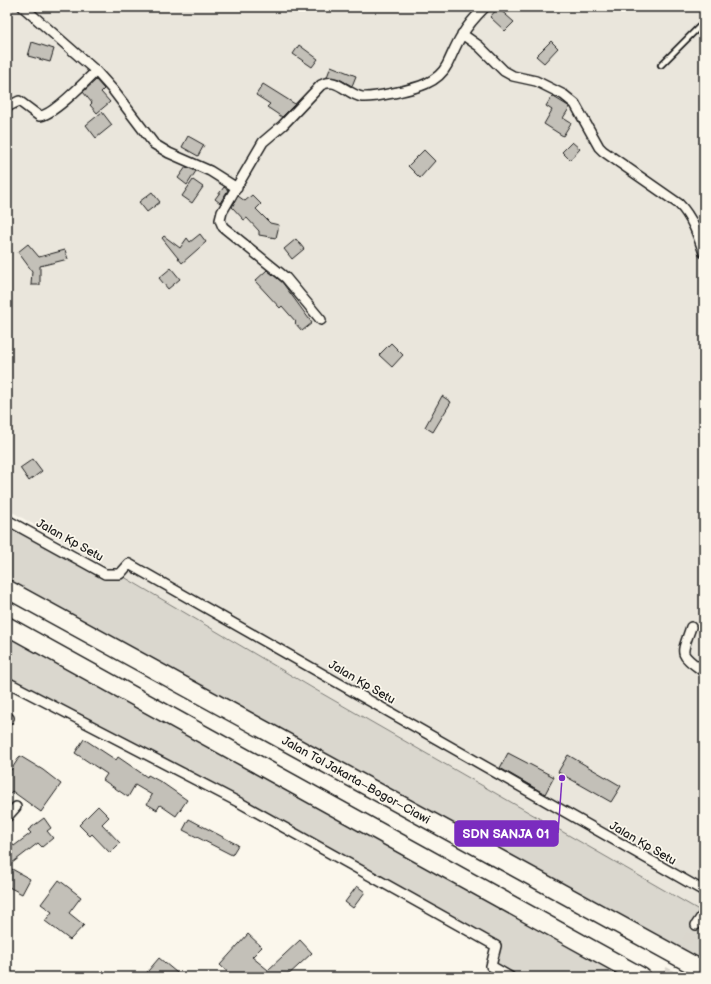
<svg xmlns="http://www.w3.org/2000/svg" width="711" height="984" font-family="'Balsamiq Sans',sans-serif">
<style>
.built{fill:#eae6dc}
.green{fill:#dad7ce;stroke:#7b7a75}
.building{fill:#c3c0b8;stroke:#1c1c1c}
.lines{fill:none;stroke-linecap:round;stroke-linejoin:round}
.street-tunnel{stroke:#dad6cd;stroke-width:9;stroke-dasharray:9 4.5;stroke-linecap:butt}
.lane-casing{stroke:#1c1c1c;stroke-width:8}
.street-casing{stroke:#1c1c1c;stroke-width:12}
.highway-casing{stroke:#1c1c1c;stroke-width:20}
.lane{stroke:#fbf7ec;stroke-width:4.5}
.street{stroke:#fbf7ec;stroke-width:9}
.highway{stroke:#fbf7ec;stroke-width:17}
.labels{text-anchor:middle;stroke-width:3.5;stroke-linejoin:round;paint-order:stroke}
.street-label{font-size:12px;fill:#1c1c1c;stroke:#fbf7ec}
.leader{fill:none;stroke:#7b2cbf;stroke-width:1.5}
.callout-dot{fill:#7b2cbf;stroke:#fbf7ec;stroke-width:1.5}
.callout{fill:#7b2cbf;stroke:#7b2cbf;stroke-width:1.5}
.callout-label{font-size:13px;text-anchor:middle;font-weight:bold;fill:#fff}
</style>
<rect width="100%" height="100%" fill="#fbf7ec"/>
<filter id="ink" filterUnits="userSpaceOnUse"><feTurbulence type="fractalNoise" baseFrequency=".025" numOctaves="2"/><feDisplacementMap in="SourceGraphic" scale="8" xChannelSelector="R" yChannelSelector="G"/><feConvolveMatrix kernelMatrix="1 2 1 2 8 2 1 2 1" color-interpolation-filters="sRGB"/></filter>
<g filter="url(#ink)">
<path class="built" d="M7,7h697v907l-376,-217 -321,-188z"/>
<path class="green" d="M7,520l98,54h14l202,119 383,220v58l-697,-382z
M7,626l635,351h-132l-19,-11 5,-20 -489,-264z"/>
<path class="building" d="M498,8l16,14 -9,9 -15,-14z
M551,41l7,7 -14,15 -8,-7z
M32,42l22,7 -4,13 -22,-6z
M299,45l19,14 -6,8 -19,-13z
M331,66l25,10 -4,10 -13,-7 -12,-2z
M96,80l8,9 -3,3 9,10 -13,11 -7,-8 2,-2 -9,-11z
M263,84l32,20 -13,13 -15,-10 3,-3 -14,-9z
M552,96l18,11 -7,11 8,5 -8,13 -19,-12 8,-14 -6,-4z
M102,112l10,13 -16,13 -10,-13z
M188,136l16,9 -6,11 -16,-9z
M572,142l8,7 -10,11 -8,-8z
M424,150l11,11 -15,17 -12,-12z
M186,167l10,4 -9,14 -9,-7z
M193,180l10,7 -11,16 -10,-7z
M224,187l4,3 -8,13 -5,-4z
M152,192l8,10 -13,10 -8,-10z
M252,195l9,9 -5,5 14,14 9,2 -3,13 -17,-3v-4l-12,-13 -3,2 -12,-13 6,-11 7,5z
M200,234l6,8 -24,21 -20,-25 2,-2 16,12 7,-10 3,4z
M296,239l8,10 -12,10 -8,-10z
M28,244l11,13 26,-7 3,9 -28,7v19h-9l1,-14 -14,-19z
M171,268l9,11 -12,10 -9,-11z
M267,270l15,12 30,41 -10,8 -7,-8 1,-1 -14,-16 -2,2 -25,-27z
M391,343l12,12 -11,12 -13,-12z
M442,396l9,6 -18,30 -8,-5z
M33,459l9,12 -13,10 -9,-13z
M84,739l32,21 2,-3 29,20 1,-2 13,7 26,18 -11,16 -16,-11 -3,5 -10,-6 5,-9 -17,-10 -7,12 -25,-17 4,-6 -32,-21z
M508,753l46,24 -9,17 -45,-26z
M568,755l53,31 -10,16 -53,-30z
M20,756l23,14 18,14 -20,28 -29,-21 -5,7v-32l4,4z
M98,806l11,11 -7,7 18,19 -10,10 -18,-19 -2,2 -11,-11z
M44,818l7,10 -4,3 6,7 -11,9 -4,-4 -31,24v-30l7,9 17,-13 -3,-3z
M189,819l49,26 -6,10 -49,-25z
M12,869l18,10 -8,15 -15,-8v-8z
M59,880l22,17 -12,16 15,12 -14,15 -25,-19 7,-9 -11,-8z
M357,886l8,6 -12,16 -8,-6z
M248,934l14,13 -10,10 16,13 32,-30 12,13 -26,24h-53l-13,-12z
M159,958l23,19h-39z"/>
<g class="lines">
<path class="street-tunnel" d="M666,977l30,-52"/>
<defs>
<path id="lane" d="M661,65l43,-43"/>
<path id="street" d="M23,7l73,64 17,19 41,54 15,9 41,18 27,17
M462,34l17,12 25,25 9,5 23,5 28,14 11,9 24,43 4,4 76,53c13,13 19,31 25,49
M7,107l12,-6 20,15c12,1 47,-35 57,-45
M321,320l-35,-42 -63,-51 -3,-7 2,-8 41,-70 20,-17 38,-40c16,-9 26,10 41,12 11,1 25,-3 36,-5 18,-4 40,-9 49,-27 5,-10 9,-21 15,-30 6,-10 15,-20 23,-28
M7,520l98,54h15l9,-10 575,327
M691,627c-10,30 -13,25 13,45
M7,682l235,122 254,142 -5,20 19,11
M7,720l2,-2
M7,817l9,-10
M696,925l8,-12"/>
<path id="highway" d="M7,589l697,382
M7,626l635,351"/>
</defs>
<use href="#lane" class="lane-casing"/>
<use href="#street" class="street-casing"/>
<use href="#highway" class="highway-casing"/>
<use href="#lane" class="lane"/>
<use href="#street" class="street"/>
<use href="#highway" class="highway"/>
</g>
</g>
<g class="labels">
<g class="street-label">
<text transform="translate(70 540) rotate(29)" y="4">Jalan Kp Setu</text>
<text transform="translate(362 682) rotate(30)" y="4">Jalan Kp Setu</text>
<text transform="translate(356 780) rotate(29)" y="4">Jalan Tol Jakarta–Bogor–Ciawi</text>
<text transform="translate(643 843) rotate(30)" y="4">Jalan Kp Setu</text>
</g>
</g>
<path class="leader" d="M562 778L558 833"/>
<circle class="callout-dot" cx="562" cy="778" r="4"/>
<rect class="callout" x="455" y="821" width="103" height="25" rx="4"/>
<g class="callout-label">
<text x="506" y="838">SDN SANJA 01</text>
</g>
<rect width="711" height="984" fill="none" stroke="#fbf7ec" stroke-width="24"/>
<rect x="12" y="12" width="687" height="960" fill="none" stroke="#1c1c1c" stroke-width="1.5" filter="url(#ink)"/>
</svg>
